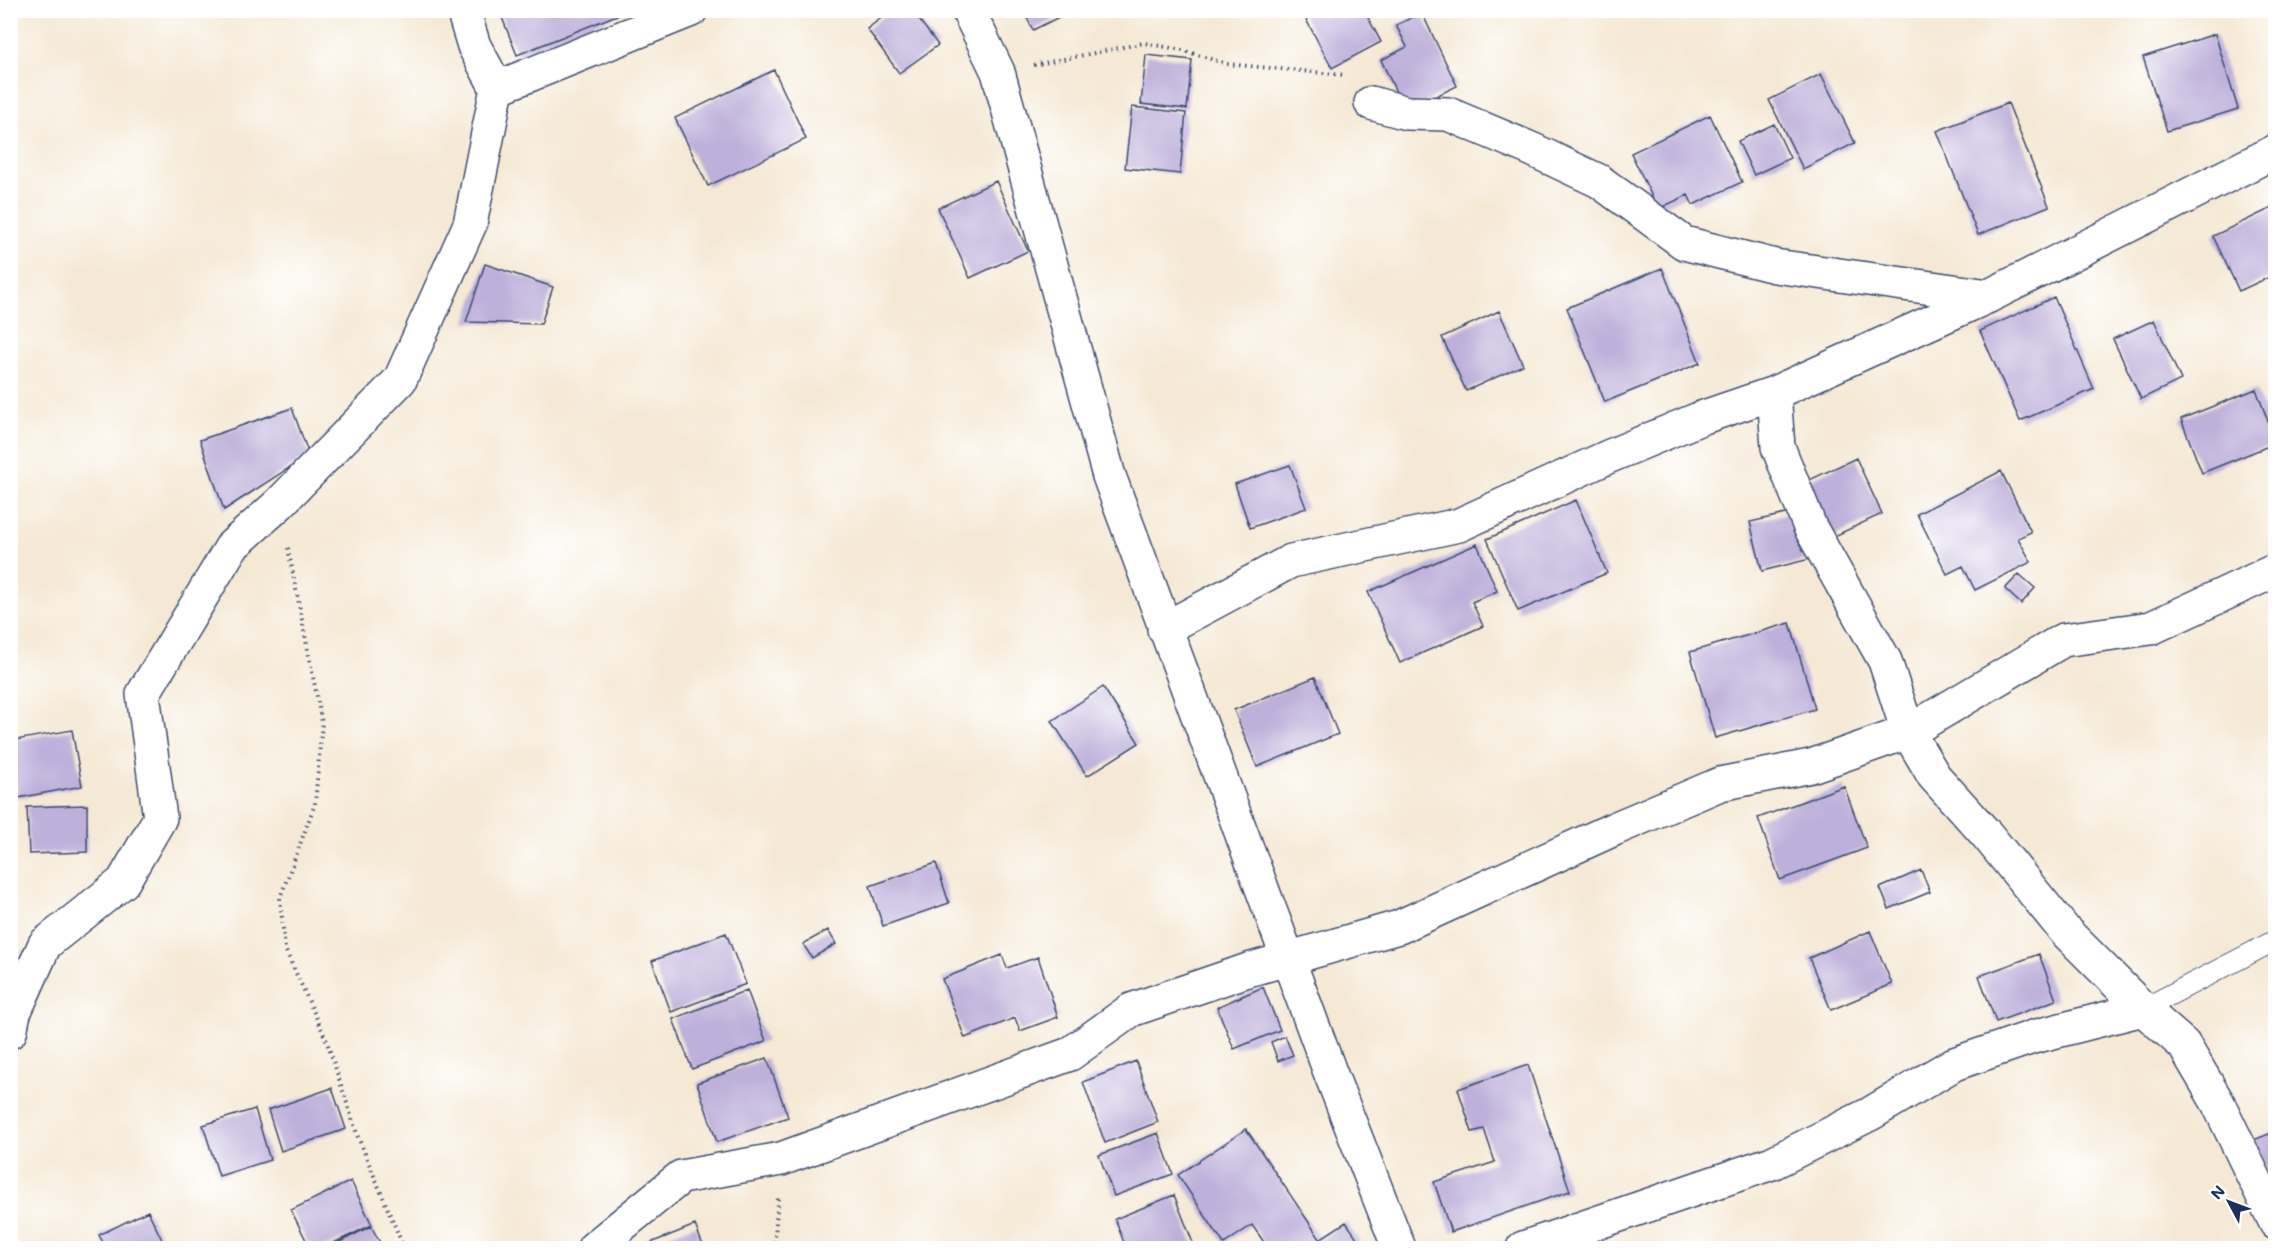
<svg xmlns="http://www.w3.org/2000/svg" width="2286" height="1259" font-family="Mali,sans-serif">
<style>
.building{fill:#bdb0da}
.lines{fill:none;stroke-linecap:round;stroke-linejoin:round}
.lane-casing{stroke:#3c4b70;stroke-width:22}
.street-casing{stroke:#3c4b70;stroke-width:36}
.path{stroke:#3c4b70;stroke-width:4;stroke-dasharray:1.5 4.5;stroke-linecap:butt}
.lane{stroke:#fff;stroke-width:20}
.street{stroke:#fff;stroke-width:33}
</style>
<rect width="100%" height="100%" fill="#fff"/>
<filter id="ink" filterUnits="userSpaceOnUse"><feTurbulence type="fractalNoise" baseFrequency=".0167" numOctaves="2"/><feDisplacementMap in="SourceGraphic" scale="12" xChannelSelector="R" yChannelSelector="G"/><feConvolveMatrix kernelMatrix="1 2 1 2 8 2 1 2 1" color-interpolation-filters="sRGB"/></filter>
<filter id="wash" filterUnits="userSpaceOnUse"><feTurbulence type="fractalNoise" baseFrequency=".008" numOctaves="4" result="noise"/><feDisplacementMap in="SourceGraphic" scale="24" xChannelSelector="R" yChannelSelector="G"/><feGaussianBlur stdDeviation="1.35" result="paint"/><feColorMatrix in="noise" values="0 0 0 0 0 0 0 0 0 0 0 0 0 0 0 0 0 1.4 0 .05"/><feComposite in="paint" operator="in"/></filter>
<g filter="url(#wash)">
<rect width="100%" height="100%" fill="#f5e9d5"/>
<g id="blocks">
<path class="building" d="M499,10h128v1l-110,44z
M892,10h20l26,35 -39,28 -32,-44z
M1023,10h50l-40,20z
M1301,10h63l17,32 -49,26z
M1422,13l35,73 -52,25 -24,-51 26,-13 -11,-22z
M2215,34l23,75 -71,22 -24,-74z
M1146,55l46,5 -5,49 -46,-5z
M774,70l32,69 -98,47 -33,-68z
M1821,74l34,69 -52,26 -34,-69z
M2008,103l41,103 -71,29 -41,-104z
M1132,107l54,6 -6,61 -55,-6z
M1710,115l32,67 -49,23 -5,-10 -30,14 -27,-56z
M1774,124l16,34 -36,17 -16,-34z
M996,181l32,70 -58,27 -32,-70z
M2276,206v68l-37,17 -26,-55z
M485,264l68,23 -12,37 -75,-2z
M1662,268l38,95 -95,39 -38,-94z
M2054,297l40,92 -74,32 -40,-90z
M1499,311l24,54 -57,26 -24,-54z
M2154,320l27,60 -40,19 -28,-60z
M2256,389l20,54 -74,30 -21,-54z
M292,408l17,47 -85,55 -24,-70z
M1856,458l26,56 -54,25 -25,-56z
M1290,465l16,43 -56,20 -15,-44z
M2001,471l30,61 -13,6 13,24 -56,28 -12,-24 -16,8 -30,-60z
M1576,500l31,73 -89,38 -31,-72z
M1799,511l11,48 -48,12 -12,-49z
M1477,544l20,47 -25,11 11,24 -83,37 -32,-71z
M2019,574l16,14 -14,16 -16,-15z
M1790,623l25,86 -100,29 -25,-86z
M1315,677l23,57 -81,33 -23,-57z
M1103,687l36,56 -52,33 -35,-55z
M72,730l10,56 -64,12 -8,-57z
M1844,786l23,62 -87,32 -22,-62z
M87,805v47l-58,2 -2,-47z
M936,863l13,40 -66,23 -13,-40z
M1921,870l9,22 -41,17 -9,-21z
M828,930l8,14 -24,14 -9,-14z
M1870,931l22,53 -61,26 -22,-52z
M726,933l20,51 -75,28 -19,-51z
M2039,954l17,46 -60,22 -17,-46z
M1002,955l5,13 31,-11 20,60 -38,14 -5,-13 -50,20 -23,-59z
M1263,987l17,43 -46,19 -17,-42z
M747,990l19,51 -74,28 -19,-50z
M1285,1036l8,19 -15,6 -7,-19z
M767,1058l21,59 -71,25 -20,-59z
M1136,1061l22,61 -53,21 -22,-61z
M1528,1065l42,126 -119,41 -17,-50 61,-20 -11,-33 -12,3 -14,-43z
M332,1088l14,41 -65,22 -13,-41z
M255,1109l15,51 -51,16 -16,-51z
M1246,1129l74,110 26,-17 18,26h-96l-16,-23 -28,19 -46,-69z
M2276,1131v62h-1l-21,-53z
M1158,1133l15,41 -59,22 -15,-41z
M351,1181l21,44 -49,23h-13l-19,-38z
M1174,1195l21,53h-38l-1,-3 -9,3h-21l-11,-29z
M148,1211l18,37h-60l-7,-13z
M695,1225l9,23h-66z
M371,1226l12,22h-55z"/>
</g>
</g>
<g filter="url(#ink)">
<use href="#blocks" fill-opacity="0" stroke="#3c4b70" stroke-width="1.5"/>
<g class="lines">
<defs>
<path id="lane" d="M2143,1009l133,-69"/>
<path id="street" d="M968,10l30,62 111,404 221,596 69,176
M497,88l194,-78
M1371,103l36,10 41,1 83,35 68,32 85,62 91,23 214,30 287,-145
M1774,393l4,54 32,80 75,134 23,71 26,44 53,59 79,97 77,77 41,36 34,58 58,120
M1164,629l127,-68 168,-36 151,-69 91,-38 73,-25 215,-97
M10,1032l4,-19 31,-69 78,-62 37,-64 -17,-124 89,-148 47,-42 121,-124 70,-156 27,-136 -23,-42 -11,-36
M594,1248l87,-71 100,-18 289,-105 61,-44 117,-40 151,-43 215,-98 106,-45 91,-18 97,-34 155,-92 88,-12 125,-58
M1523,1248l249,-85 98,-49 84,-50 79,-27 110,-28"/>
</defs>
<use href="#lane" class="lane-casing"/>
<use href="#street" class="street-casing"/>
<path class="path" d="M1034,65l110,-22 38,7 45,14 118,11
M288,548l34,175 -7,81 -35,94 5,51 41,90 32,98 46,111
M774,1248l4,-50"/>
<use href="#lane" class="lane"/>
<use href="#street" class="street"/>
</g>
</g>
<rect width="2286" height="1259" fill="none" stroke="#fff" stroke-width="36"/>
<g transform="translate(2229 1202) rotate(311)" stroke="#ffffff" stroke-width="4.5" paint-order="stroke">
<path d="M0-4.5L10 22L0 15L-10 22Z" fill="#1b2f5e"/>
<text y="-9" font-size="16" font-weight="bold" text-anchor="middle" fill="#1b2f5e">N</text>
</g>
</svg>
